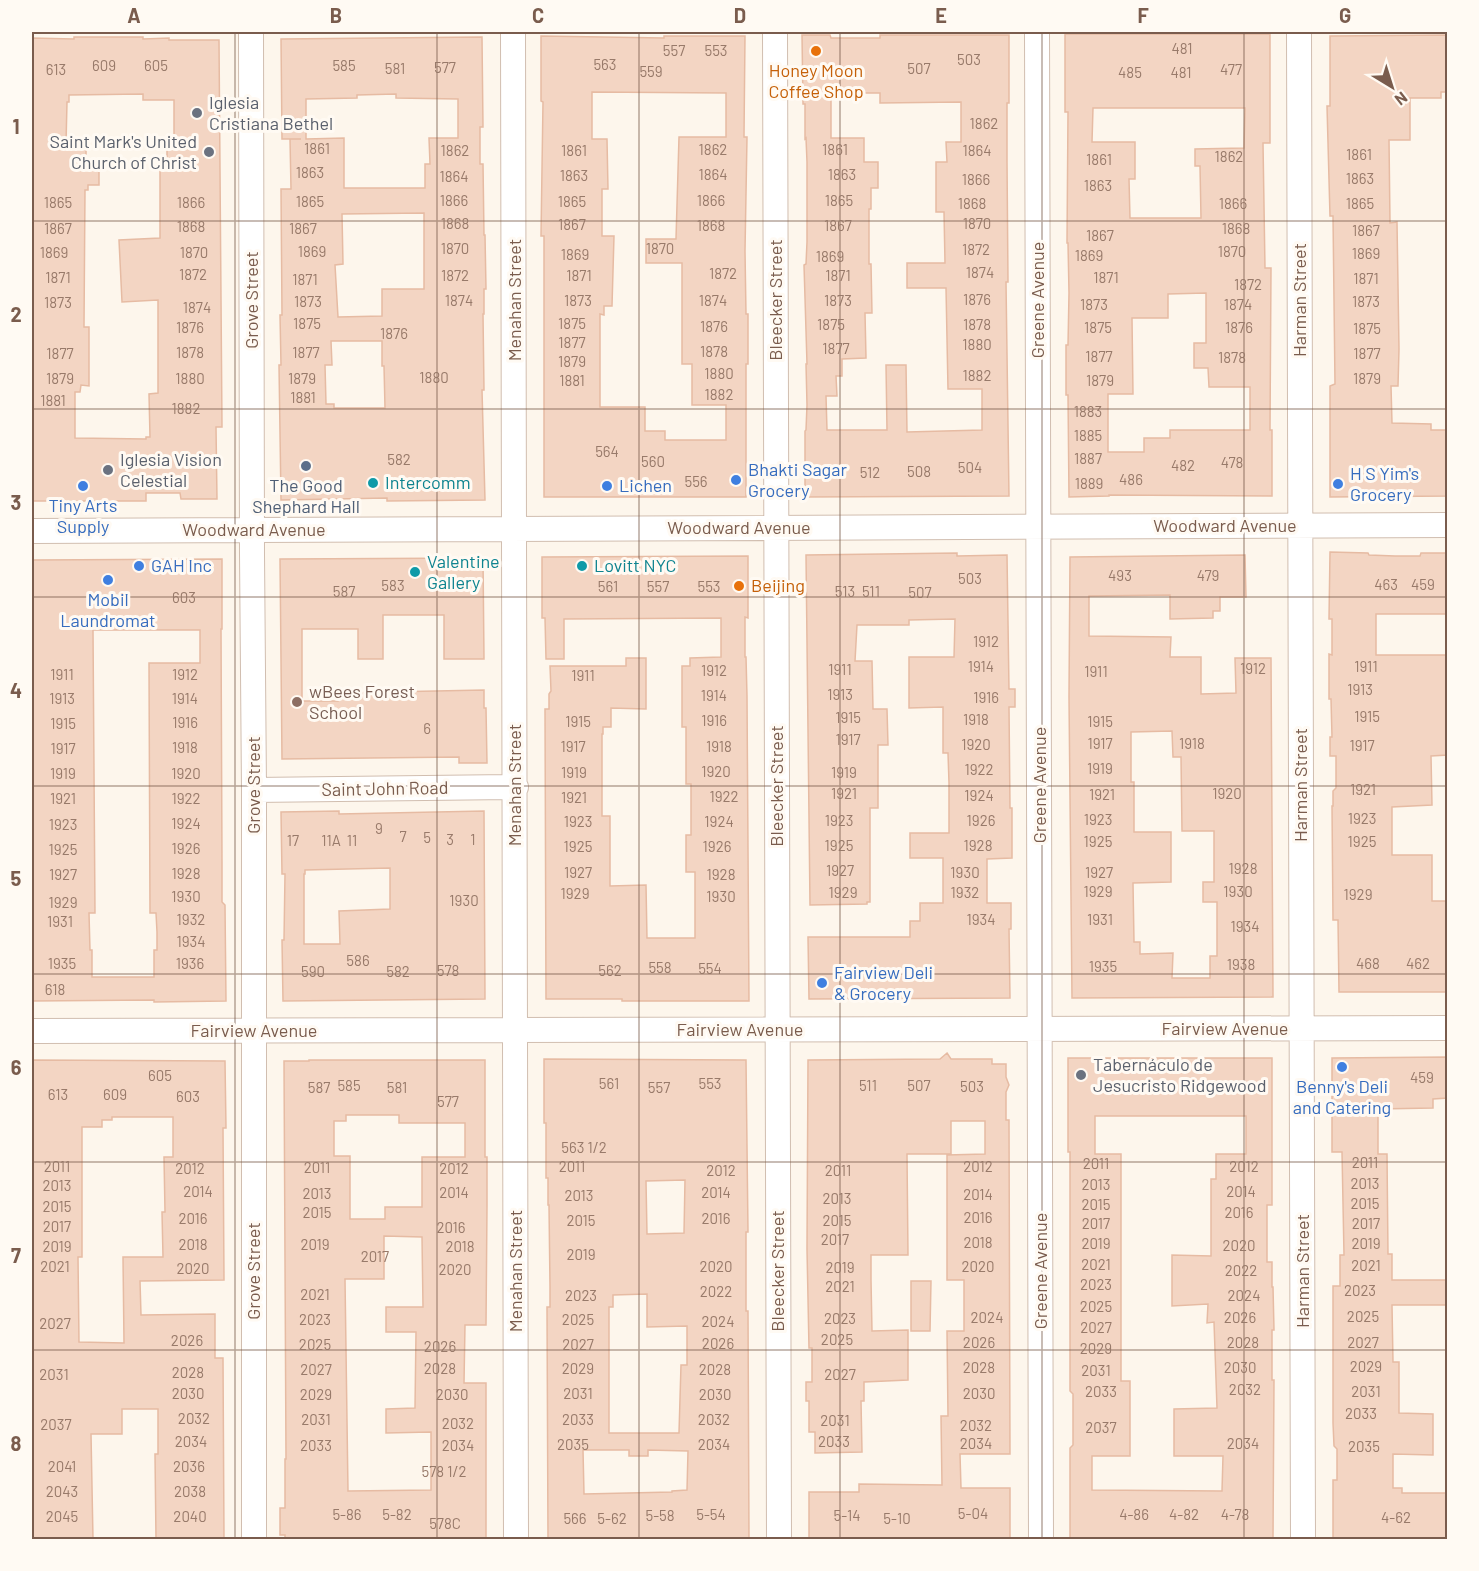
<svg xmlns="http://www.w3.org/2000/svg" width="1479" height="1571" font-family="Barlow,sans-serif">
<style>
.building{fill:#f3d5c3;stroke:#e6bba3;stroke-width:1.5;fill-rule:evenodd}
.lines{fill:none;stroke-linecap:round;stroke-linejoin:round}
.minor-casing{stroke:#d1beb0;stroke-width:26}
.minor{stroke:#fff;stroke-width:24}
.grid{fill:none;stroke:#7a5c4d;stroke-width:1.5;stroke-opacity:0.55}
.food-dot{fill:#e8710a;stroke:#fffaf3;stroke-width:2}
.worship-dot{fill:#6b7280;stroke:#fffaf3;stroke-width:2}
.service-dot{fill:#5c6f8a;stroke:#fffaf3;stroke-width:2}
.shop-dot{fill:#3f7fe0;stroke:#fffaf3;stroke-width:2}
.culture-dot{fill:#0f9aa8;stroke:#fffaf3;stroke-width:2}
.education-dot{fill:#8d6e63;stroke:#fffaf3;stroke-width:2}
.labels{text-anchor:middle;stroke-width:6;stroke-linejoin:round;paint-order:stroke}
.number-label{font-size:15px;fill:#987a6a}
.food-label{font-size:18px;fill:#c56008;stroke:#fffaf3}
.worship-label{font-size:18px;fill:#5b616d;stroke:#fffaf3;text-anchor:start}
.street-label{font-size:18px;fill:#7a5c4d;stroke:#fffaf3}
.shop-label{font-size:18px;fill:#366cbe;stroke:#fffaf3;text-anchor:start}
.culture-label{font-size:18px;fill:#0d838f;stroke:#fffaf3;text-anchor:start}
.service-label{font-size:18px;fill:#4e5e75;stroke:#fffaf3}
.education-label{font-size:18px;fill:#785e54;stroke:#fffaf3;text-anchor:start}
.neatline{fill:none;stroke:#7a5c4d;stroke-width:2}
.grid-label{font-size:20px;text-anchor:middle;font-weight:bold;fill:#7a5c4d}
</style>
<rect width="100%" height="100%" fill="#fdf6ec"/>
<path class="building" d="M1065,34h205v109h-7l2,125h6l-1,162h2v66l-163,-1v1l-40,1 -1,-102h-2v-50h2l1,-52 -1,-50h-1l1,-131h-3zM1093,108h152l-1,40 -49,1v17h5l1,52h-71l-1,-39h6v-37h-43zM1206,293v50h-12v25h14l1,19h41v43h-80v8h-26v14h-36v-58h25l-1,-76h36v-24z
M802,35h28l1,3h49v-3h129v68h-2v58l1,121h-2l3,214 -204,1v-66l1,-1 1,-25 -1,-41h1l-3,-99 2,-1 1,-22v-80l-1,-24 -1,1v-35h-2zM831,93h49v10l81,-1v40h-15l1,20h-11v50h8l1,51h-38v25h39l2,101h34v41l-75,2 -1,-67h-20l1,65h-60l-1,-34h11l-1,-20h6v-17l24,-1 -1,-45h7l-1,-49h-2v-55h2v-21h7v-26h-14v-24h-33z
M1448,35v57h-7v6h-31v42h-21l1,83 7,-1 2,127 -1,37h-7l1,37 39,1v6h17v66l-118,1v-111l5,-2 -2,-168h-3l-3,-110h3v-70z
M541,36l123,2v-2h81l-1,101h3l-2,114 1,63h2v50h-2v133h-202v-261h-3l2,-134 -2,-1zM592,92l134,1v44h-47l-3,102h-30v24h36v101h10v41h34v35h-61v-9h-20v-24h-45v-93l4,1v-9h8l2,-70h-12v-47h6l-1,-50h-15z
M74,37h69v2l26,-1v2h50l3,387h-6l1,72h-36l-1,-6h-34v8h-114v-463l42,1zM143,94v6h31v39l-7,1v18h-7v80l-41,2 3,62 36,-2v93l-9,1 1,43h-4v2l-71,-1v-46h5l1,-7 8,1v-59h-5l1,-137h3v-5h11v-17h-11v-2h-2v-22h-20l1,-42h2v-7z
M482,37l1,90h-3v37h3l1,71h1l1,54h-2v25h-1l1,76h-2l3,110 -98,1v-3l-106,2 -2,-135h2l-1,-50h2l-1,-126h10l-1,-50h11h-19l-1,-100zM396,94v4l62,1v39h-29l1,26h-5v24h-81v-50l-38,1v-40l51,-1v-3zM424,213v76h-42v27l-44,1 -3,-52 8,-1 -1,-50zM331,341h51v25h2l1,42h-51v-4h-8l-1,-39h7z
M1330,552l38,1 1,2 26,1h25l1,-3h27v61h-72v41h72v100l-17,1 1,49 -40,2v48h40v46h16v91h-109l-1,-72h-5l-1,-114h1v-15l3,-3v-32h-6v-19h2l-1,-38h-2v-45l3,1v-36h-3z
M957,553v3l50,-1 2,134h6v18h-6l1,101h2v50l-25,1v44h24v26h-2l1,69 -201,1 -1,-62h102v-16h10v-18h23v-45h-33v-25h39v-50l-1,-30h-5v-46l-34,1v-51h45l1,-38 -46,1v5h-52l-2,36h17l1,48h14l1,36h-10v63h-8v94h-3v2l-57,1 -4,-350z
M1245,555l1,42h-26v14h-7v7l-43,1v-24l-81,1v40l82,1 -1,20h31v37l35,-1 -1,-35h36l2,339 -201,1 -3,-301 1,-140zM1172,731l1,26h8l1,74h32v51h-11v20h14v54h-7v22h-38l1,-25 -33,1v-12h-6l-1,-59 38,-1v-50h-37v-50h-3v-50z
M748,556v62l-3,-1v40h1l1,39 2,305h-127v-2h-76l-1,-290h4v-15l2,-3 -1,-25h76v-8h20v51l-35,-1v19h-8v7h-1v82h8v70l36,-1 1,53h48v-66h-9v-37h5v-51h-5v-57h-4v-61h8v-8l31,-1v-39l-157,1v40h-18l-1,-41h-3v-61z
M483,558l1,101h-40v-44h-61v44h-25v-30h-56v72h36v-8l146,-3v18h2l1,55h-28v-6l-177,2 -2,-200z
M222,559v70h-1l1,233v40l3,3 1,96 -72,1v-2l-122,1v-441zM93,630h107v33h-51l1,250h6l1,19v18h-3v27h-62v-27h-2l-1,-37h6z
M339,811v3l145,-3 1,188 -202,2 -1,-61h2l1,-66h-3l-1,-62zM390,868v41l-51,2 1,33h-36v-70h1v-4z
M947,1053l4,6h41v5h14v13l3,8 -3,7v28h3l1,334h-50l1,34h49v51h-201v-47h50v-8l83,1 -1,-69h7l-1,-85h17v-51h-17v-125l38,-1v-33h-34v33h-44l1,101h-37v25l1,51 36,-1v50l-44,2v19h-3l1,51 -47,1v-21h-6v-31h-3v-19h6v-34h-3l-2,-99 1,-189 132,-1z
M1448,1057v41l-15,1v9l-55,1v45h9l1,100h4v26h56v25h-56l1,57h6v51l34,1v41l-40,-1v34h9v5h46v46h-115v-59h4v-31l-3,-3 -1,-23v-137h7v-31h4l-2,-103h-10v-94z
M1068,1058h204v147h-5v57h5v25h1l1,43h-2v50h2l-1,159h-203v-91l3,-3v-51l-3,-3v-239h-2zM1095,1116h151v38h-30v25h-5v77l-39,-1v51l36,-2 -1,19 7,-1 3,86 -43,1v47h49l-1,35 -130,-1v-34h38v-75h-9v-227h-26z
M544,1059l202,1 2,172h-2v79h2l1,228h-201l-1,-232h3v-21l-1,-81h-1v-27h-2v-55h-2zM685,1180l-1,53 -37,1 -1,-53zM647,1294v33l40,-1v39h-6l-2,68h-70v-126h4v-12zM583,1450h46v6h19v-6l40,1 -1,39 -15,1v1l-88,2z
M32,1060l193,1 1,67h-3l1,152 -84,1 1,34 74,-1v44h8l1,181h-68l-1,-85h3v-45h-36v25h-31l2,105h-61zM112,1117h61v40h-9l1,55h-3l1,45h-40l1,86 -45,-1 -1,-85h4v-130h20v-7h10z
M309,1060h176v97h2v49l-1,119h-21l-1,58h22v156h-201v-4h-5v-27h5v-49h1l-2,-398h25zM346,1115h53v8h66v34h-43v50h-37v12h-35v-63h-16v-35h12zM384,1236l38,1 1,70h-37v25h30l-1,76 -29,1v24l45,-1v58l-83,1 -3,-212h39z
M911,1281h20l-1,50h-19z"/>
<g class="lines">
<defs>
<path id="minor" d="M251,32l1,522 2,236v750
M513,32l3,1508
M775,32l4,1508
M1037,32l4,1508
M1299,32l4,1508
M32,531l1416,-6
M254,790l262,-3
M32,1031l1416,-3"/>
</defs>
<use href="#minor" class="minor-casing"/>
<use href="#minor" class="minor"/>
</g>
<path class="grid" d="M235,32v1508M437,32v1508M639,32v1508M840,32v1508M1042,32v1508M1244,32v1508M32,221h1416M32,409h1416M32,597h1416M32,786h1416M32,974h1416M32,1162h1416M32,1350h1416"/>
<g class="food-dot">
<circle cx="816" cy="51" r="6"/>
<circle cx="739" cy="586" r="6"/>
</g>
<g class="worship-dot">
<circle cx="197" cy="113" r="6"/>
<circle cx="209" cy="152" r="6"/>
<circle cx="108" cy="470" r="6"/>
<circle cx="1081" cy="1075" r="6"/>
</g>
<circle class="service-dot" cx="306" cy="466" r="6"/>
<g class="shop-dot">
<circle cx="736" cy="480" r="6"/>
<circle cx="1338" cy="484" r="6"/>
<circle cx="83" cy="486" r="6"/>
<circle cx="607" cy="486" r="6"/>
<circle cx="139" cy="566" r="6"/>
<circle cx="108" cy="580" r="6"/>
<circle cx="822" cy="983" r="6"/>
<circle cx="1342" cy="1067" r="6"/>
</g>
<g class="culture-dot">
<circle cx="373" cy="483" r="6"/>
<circle cx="582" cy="566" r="6"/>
<circle cx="415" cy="572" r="6"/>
</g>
<circle class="education-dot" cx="297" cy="702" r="6"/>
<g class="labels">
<g class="number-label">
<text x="1182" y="54">481</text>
<text x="674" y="56">557</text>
<text x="716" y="56">553</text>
<text x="969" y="65">503</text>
<text x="605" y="70">563</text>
<text x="104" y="71">609</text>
<text x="156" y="71">605</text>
<text x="344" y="71">585</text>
<text x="445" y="73">577</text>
<text x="395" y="74">581</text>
<text x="919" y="74">507</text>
<text x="56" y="75">613</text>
<text x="1231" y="75">477</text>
<text x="651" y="77">559</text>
<text x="1130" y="78">485</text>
<text x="1181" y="78">481</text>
<text x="984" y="129">1862</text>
<text x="317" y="154">1861</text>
<text x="713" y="155">1862</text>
<text x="835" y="155">1861</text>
<text x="455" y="156">1862</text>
<text x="574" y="156">1861</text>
<text x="977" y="156">1864</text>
<text x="1359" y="160">1861</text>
<text x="1229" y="162">1862</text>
<text x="1099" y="165">1861</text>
<text x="310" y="178">1863</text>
<text x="713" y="180">1864</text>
<text x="842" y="180">1863</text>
<text x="574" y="181">1863</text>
<text x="454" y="182">1864</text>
<text x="1360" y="184">1863</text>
<text x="976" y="185">1866</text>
<text x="1098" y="191">1863</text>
<text x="454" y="206">1866</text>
<text x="711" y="206">1866</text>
<text x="839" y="206">1865</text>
<text x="310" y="207">1865</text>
<text x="572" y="207">1865</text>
<text x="58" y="208">1865</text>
<text x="191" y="208">1866</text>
<text x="972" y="209">1868</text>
<text x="1233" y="209">1866</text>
<text x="1360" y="209">1865</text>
<text x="455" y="229">1868</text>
<text x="977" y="229">1870</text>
<text x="572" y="230">1867</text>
<text x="711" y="231">1868</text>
<text x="838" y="231">1867</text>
<text x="191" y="232">1868</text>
<text x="58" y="234">1867</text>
<text x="303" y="234">1867</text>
<text x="1236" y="234">1868</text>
<text x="1366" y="236">1867</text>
<text x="1100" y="241">1867</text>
<text x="455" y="254">1870</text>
<text x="660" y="254">1870</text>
<text x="976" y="255">1872</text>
<text x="312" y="257">1869</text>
<text x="1232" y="257">1870</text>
<text x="54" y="258">1869</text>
<text x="194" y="258">1870</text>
<text x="1366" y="259">1869</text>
<text x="575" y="260">1869</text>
<text x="1089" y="261">1869</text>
<text x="830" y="262">1869</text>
<text x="980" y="278">1874</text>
<text x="723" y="279">1872</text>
<text x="193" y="280">1872</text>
<text x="455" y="281">1872</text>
<text x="579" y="281">1871</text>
<text x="838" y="281">1871</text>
<text x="58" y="283">1871</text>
<text x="1106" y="283">1871</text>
<text x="1366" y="284">1871</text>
<text x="305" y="285">1871</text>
<text x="1248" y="290">1872</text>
<text x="977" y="305">1876</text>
<text x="459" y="306">1874</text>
<text x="578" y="306">1873</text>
<text x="713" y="306">1874</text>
<text x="838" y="306">1873</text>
<text x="308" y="307">1873</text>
<text x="1366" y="307">1873</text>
<text x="58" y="308">1873</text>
<text x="1094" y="310">1873</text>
<text x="1238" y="310">1874</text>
<text x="197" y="313">1874</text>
<text x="307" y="329">1875</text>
<text x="572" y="329">1875</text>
<text x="831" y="330">1875</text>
<text x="977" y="330">1878</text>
<text x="714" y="332">1876</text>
<text x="190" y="333">1876</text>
<text x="1098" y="333">1875</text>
<text x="1239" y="333">1876</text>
<text x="1367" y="334">1875</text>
<text x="394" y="339">1876</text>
<text x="572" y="348">1877</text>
<text x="977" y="350">1880</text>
<text x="836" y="354">1877</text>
<text x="714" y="357">1878</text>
<text x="190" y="358">1878</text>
<text x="306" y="358">1877</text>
<text x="60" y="359">1877</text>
<text x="1367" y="359">1877</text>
<text x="1099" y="362">1877</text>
<text x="1232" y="363">1878</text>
<text x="572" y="367">1879</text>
<text x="719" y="379">1880</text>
<text x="977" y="381">1882</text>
<text x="434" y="383">1880</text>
<text x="60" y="384">1879</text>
<text x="190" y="384">1880</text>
<text x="302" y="384">1879</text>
<text x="1367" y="384">1879</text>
<text x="572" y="386">1881</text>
<text x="1100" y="386">1879</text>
<text x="719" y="400">1882</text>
<text x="303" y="403">1881</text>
<text x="53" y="406">1881</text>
<text x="186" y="414">1882</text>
<text x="1088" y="417">1883</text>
<text x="1088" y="441">1885</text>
<text x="607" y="457">564</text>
<text x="1088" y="464">1887</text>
<text x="399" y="465">582</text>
<text x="653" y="467">560</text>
<text x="1232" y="468">478</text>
<text x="1183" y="471">482</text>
<text x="970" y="473">504</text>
<text x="919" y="477">508</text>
<text x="870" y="478">512</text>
<text x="1131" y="485">486</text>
<text x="696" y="487">556</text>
<text x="1089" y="489">1889</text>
<text x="1120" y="581">493</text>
<text x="1208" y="581">479</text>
<text x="970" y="584">503</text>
<text x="1386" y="590">463</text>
<text x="1423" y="590">459</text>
<text x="393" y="591">583</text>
<text x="608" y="592">561</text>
<text x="658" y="592">557</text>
<text x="709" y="592">553</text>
<text x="344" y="597">587</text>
<text x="845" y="597">513</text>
<text x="871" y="597">511</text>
<text x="920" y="598">507</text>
<text x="184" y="603">603</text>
<text x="986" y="647">1912</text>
<text x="981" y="672">1914</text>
<text x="1366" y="672">1911</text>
<text x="1253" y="674">1912</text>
<text x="840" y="675">1911</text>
<text x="714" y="676">1912</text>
<text x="1096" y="677">1911</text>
<text x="62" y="680">1911</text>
<text x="185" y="680">1912</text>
<text x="583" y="681">1911</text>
<text x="1360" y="695">1913</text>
<text x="840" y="700">1913</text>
<text x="714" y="701">1914</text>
<text x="986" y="703">1916</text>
<text x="62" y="704">1913</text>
<text x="185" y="704">1914</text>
<text x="1367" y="722">1915</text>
<text x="848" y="723">1915</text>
<text x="976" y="725">1918</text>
<text x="714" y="726">1916</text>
<text x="578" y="727">1915</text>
<text x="1100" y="727">1915</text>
<text x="185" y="728">1916</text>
<text x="63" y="729">1915</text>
<text x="427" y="734">6</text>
<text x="848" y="745">1917</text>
<text x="1100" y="749">1917</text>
<text x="1192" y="749">1918</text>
<text x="976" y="750">1920</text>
<text x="1362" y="751">1917</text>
<text x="573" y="752">1917</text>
<text x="719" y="752">1918</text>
<text x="185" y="753">1918</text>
<text x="63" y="754">1917</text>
<text x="1100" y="774">1919</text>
<text x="979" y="775">1922</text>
<text x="716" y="777">1920</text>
<text x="574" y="778">1919</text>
<text x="844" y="778">1919</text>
<text x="63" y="779">1919</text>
<text x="186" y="779">1920</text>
<text x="1363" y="795">1921</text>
<text x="844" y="799">1921</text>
<text x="1227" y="799">1920</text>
<text x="1102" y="800">1921</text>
<text x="979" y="801">1924</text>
<text x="724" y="802">1922</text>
<text x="574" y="803">1921</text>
<text x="63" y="804">1921</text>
<text x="186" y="804">1922</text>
<text x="1362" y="824">1923</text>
<text x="1098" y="825">1923</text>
<text x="839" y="826">1923</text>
<text x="981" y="826">1926</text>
<text x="578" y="827">1923</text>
<text x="719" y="827">1924</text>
<text x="186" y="829">1924</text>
<text x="63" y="830">1923</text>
<text x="379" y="834">9</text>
<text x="403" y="842">7</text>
<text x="427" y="843">5</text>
<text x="450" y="845">3</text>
<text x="473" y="845">1</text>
<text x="293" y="846">17</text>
<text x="331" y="846">11A</text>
<text x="352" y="846">11</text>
<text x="1098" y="847">1925</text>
<text x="1362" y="847">1925</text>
<text x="839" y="851">1925</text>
<text x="978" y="851">1928</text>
<text x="578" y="852">1925</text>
<text x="717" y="852">1926</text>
<text x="186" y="854">1926</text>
<text x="63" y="855">1925</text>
<text x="1243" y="874">1928</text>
<text x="840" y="876">1927</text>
<text x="578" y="878">1927</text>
<text x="965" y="878">1930</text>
<text x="1099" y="878">1927</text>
<text x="186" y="879">1928</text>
<text x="63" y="880">1927</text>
<text x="721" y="880">1928</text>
<text x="1098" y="897">1929</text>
<text x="1238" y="897">1930</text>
<text x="843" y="898">1929</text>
<text x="965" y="898">1932</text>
<text x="575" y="899">1929</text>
<text x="1358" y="900">1929</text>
<text x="186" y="902">1930</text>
<text x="721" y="902">1930</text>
<text x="464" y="906">1930</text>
<text x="63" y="908">1929</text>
<text x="191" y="925">1932</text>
<text x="981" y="925">1934</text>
<text x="1100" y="925">1931</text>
<text x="60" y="927">1931</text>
<text x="1245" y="932">1934</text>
<text x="191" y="947">1934</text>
<text x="358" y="966">586</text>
<text x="62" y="969">1935</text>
<text x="190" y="969">1936</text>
<text x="1368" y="969">468</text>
<text x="1418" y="969">462</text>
<text x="1241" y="970">1938</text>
<text x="1103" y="972">1935</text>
<text x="660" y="973">558</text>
<text x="710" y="974">554</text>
<text x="448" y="976">578</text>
<text x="610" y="976">562</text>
<text x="313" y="977">590</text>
<text x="398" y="977">582</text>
<text x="55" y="995">618</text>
<text x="160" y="1081">605</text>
<text x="1422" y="1083">459</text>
<text x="609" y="1089">561</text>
<text x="710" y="1089">553</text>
<text x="349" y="1091">585</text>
<text x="868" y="1091">511</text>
<text x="919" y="1091">507</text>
<text x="972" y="1092">503</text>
<text x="319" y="1093">587</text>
<text x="397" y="1093">581</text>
<text x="659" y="1093">557</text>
<text x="58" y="1100">613</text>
<text x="115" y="1100">609</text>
<text x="188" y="1102">603</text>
<text x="448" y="1107">577</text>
<text x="584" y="1153">563 1/2</text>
<text x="1365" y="1168">2011</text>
<text x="1096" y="1169">2011</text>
<text x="57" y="1172">2011</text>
<text x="572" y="1172">2011</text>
<text x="978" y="1172">2012</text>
<text x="1244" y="1172">2012</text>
<text x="317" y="1173">2011</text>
<text x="190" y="1174">2012</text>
<text x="454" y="1174">2012</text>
<text x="721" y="1176">2012</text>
<text x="838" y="1176">2011</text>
<text x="1365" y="1189">2013</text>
<text x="1096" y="1190">2013</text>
<text x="57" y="1191">2013</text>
<text x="198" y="1197">2014</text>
<text x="1241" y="1197">2014</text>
<text x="454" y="1198">2014</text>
<text x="716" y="1198">2014</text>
<text x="317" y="1199">2013</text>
<text x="978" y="1200">2014</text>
<text x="579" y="1201">2013</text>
<text x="837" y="1204">2013</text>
<text x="1365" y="1209">2015</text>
<text x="1096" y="1210">2015</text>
<text x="57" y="1212">2015</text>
<text x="317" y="1218">2015</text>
<text x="1239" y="1218">2016</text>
<text x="978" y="1223">2016</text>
<text x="193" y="1224">2016</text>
<text x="716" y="1224">2016</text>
<text x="581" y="1226">2015</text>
<text x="837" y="1226">2015</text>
<text x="1096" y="1229">2017</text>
<text x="1366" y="1229">2017</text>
<text x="57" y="1232">2017</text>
<text x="451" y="1233">2016</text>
<text x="835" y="1245">2017</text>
<text x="978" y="1248">2018</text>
<text x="1096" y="1249">2019</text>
<text x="1366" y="1249">2019</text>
<text x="193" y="1250">2018</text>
<text x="315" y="1250">2019</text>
<text x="1239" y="1251">2020</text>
<text x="57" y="1252">2019</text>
<text x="460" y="1252">2018</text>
<text x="581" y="1260">2019</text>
<text x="375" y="1262">2017</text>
<text x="1096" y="1270">2021</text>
<text x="1366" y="1271">2021</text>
<text x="55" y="1272">2021</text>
<text x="716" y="1272">2020</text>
<text x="978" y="1272">2020</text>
<text x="840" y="1273">2019</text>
<text x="193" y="1274">2020</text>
<text x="455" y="1275">2020</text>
<text x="1241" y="1276">2022</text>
<text x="1096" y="1290">2023</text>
<text x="840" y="1292">2021</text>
<text x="1360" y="1296">2023</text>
<text x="716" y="1297">2022</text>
<text x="315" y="1300">2021</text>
<text x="581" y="1301">2023</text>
<text x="1244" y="1301">2024</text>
<text x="1096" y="1312">2025</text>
<text x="1363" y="1322">2025</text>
<text x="987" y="1323">2024</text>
<text x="1240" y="1323">2026</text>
<text x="840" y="1324">2023</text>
<text x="315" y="1325">2023</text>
<text x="578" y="1325">2025</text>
<text x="718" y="1327">2024</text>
<text x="55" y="1329">2027</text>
<text x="1096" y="1333">2027</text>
<text x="837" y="1345">2025</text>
<text x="187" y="1346">2026</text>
<text x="979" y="1348">2026</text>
<text x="1243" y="1348">2028</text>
<text x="1363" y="1348">2027</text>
<text x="718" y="1349">2026</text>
<text x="315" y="1350">2025</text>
<text x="578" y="1350">2027</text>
<text x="440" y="1352">2026</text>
<text x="1096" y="1354">2029</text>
<text x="1366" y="1372">2029</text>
<text x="979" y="1373">2028</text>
<text x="1240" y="1373">2030</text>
<text x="440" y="1374">2028</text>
<text x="578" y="1374">2029</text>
<text x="316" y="1375">2027</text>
<text x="715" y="1375">2028</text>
<text x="1096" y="1376">2031</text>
<text x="188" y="1378">2028</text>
<text x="54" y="1380">2031</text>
<text x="840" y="1380">2027</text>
<text x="1245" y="1395">2032</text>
<text x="1101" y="1397">2033</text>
<text x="1366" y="1397">2031</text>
<text x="188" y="1399">2030</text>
<text x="578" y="1399">2031</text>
<text x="979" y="1399">2030</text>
<text x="316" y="1400">2029</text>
<text x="452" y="1400">2030</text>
<text x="715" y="1400">2030</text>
<text x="1361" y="1419">2033</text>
<text x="194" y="1424">2032</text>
<text x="316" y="1425">2031</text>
<text x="578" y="1425">2033</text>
<text x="714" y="1425">2032</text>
<text x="835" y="1426">2031</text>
<text x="458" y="1429">2032</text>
<text x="56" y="1430">2037</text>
<text x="976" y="1431">2032</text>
<text x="1101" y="1433">2037</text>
<text x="191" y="1447">2034</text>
<text x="834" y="1447">2033</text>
<text x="976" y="1449">2034</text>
<text x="1243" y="1449">2034</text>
<text x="573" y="1450">2035</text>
<text x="714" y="1450">2034</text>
<text x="316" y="1451">2033</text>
<text x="458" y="1451">2034</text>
<text x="1364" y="1452">2035</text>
<text x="62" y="1472">2041</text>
<text x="189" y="1472">2036</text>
<text x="444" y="1477">578 1/2</text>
<text x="62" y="1497">2043</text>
<text x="190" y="1497">2038</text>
<text x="973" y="1519">5-04</text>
<text x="347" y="1520">5-86</text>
<text x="397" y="1520">5-82</text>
<text x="711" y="1520">5-54</text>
<text x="1134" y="1520">4-86</text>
<text x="1184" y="1520">4-82</text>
<text x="1235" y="1520">4-78</text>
<text x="660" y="1521">5-58</text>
<text x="847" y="1521">5-14</text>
<text x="62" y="1522">2045</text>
<text x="190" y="1522">2040</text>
<text x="1396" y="1523">4-62</text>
<text x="575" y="1524">566</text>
<text x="612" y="1524">5-62</text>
<text x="897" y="1524">5-10</text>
<text x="445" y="1529">578C</text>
</g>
<g class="food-label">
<text x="816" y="77">Honey Moon<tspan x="816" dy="21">Coffee Shop</tspan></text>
<text x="751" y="592" text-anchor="start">Beijing</text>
</g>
<g class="worship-label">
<text x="209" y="109">Iglesia<tspan x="209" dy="21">Cristiana Bethel</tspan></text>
<text x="197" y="148" text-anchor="end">Saint Mark's United<tspan x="197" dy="21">Church of Christ</tspan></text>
<text x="120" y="466">Iglesia Vision<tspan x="120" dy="21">Celestial</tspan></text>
<text x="1093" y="1071">Tabernáculo de<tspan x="1093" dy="21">Jesucristo Ridgewood</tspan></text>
</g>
<g class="street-label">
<text transform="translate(252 300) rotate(-90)" y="6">Grove Street</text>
<text transform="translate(515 300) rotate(-90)" y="6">Menahan Street</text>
<text transform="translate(776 300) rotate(-90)" y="6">Bleecker Street</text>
<text transform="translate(1038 300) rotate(-90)" y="6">Greene Avenue</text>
<text transform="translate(1300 300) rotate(-90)" y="6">Harman Street</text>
<text x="1225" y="532">Woodward Avenue</text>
<text x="739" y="534">Woodward Avenue</text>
<text x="254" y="536">Woodward Avenue</text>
<text transform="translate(254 785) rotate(-90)" y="6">Grove Street</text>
<text transform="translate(515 785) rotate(-90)" y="6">Menahan Street</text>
<text transform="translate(1040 785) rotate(-90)" y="6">Greene Avenue</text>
<text transform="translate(1301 785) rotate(-90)" y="6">Harman Street</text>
<text transform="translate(777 786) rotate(-90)" y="6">Bleecker Street</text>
<text transform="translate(385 789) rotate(-1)" y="6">Saint John Road</text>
<text x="1225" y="1035">Fairview Avenue</text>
<text x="740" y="1036">Fairview Avenue</text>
<text x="254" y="1037">Fairview Avenue</text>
<text transform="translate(254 1271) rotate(-90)" y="6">Grove Street</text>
<text transform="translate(516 1271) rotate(-90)" y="6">Menahan Street</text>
<text transform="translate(778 1271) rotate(-90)" y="6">Bleecker Street</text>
<text transform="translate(1041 1271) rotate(-90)" y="6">Greene Avenue</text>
<text transform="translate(1303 1271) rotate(-90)" y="6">Harman Street</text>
</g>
<g class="shop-label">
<text x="748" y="476">Bhakti Sagar<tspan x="748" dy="21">Grocery</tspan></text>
<text x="1350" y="480">H S Yim's<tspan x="1350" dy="21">Grocery</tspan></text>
<text x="619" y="492">Lichen</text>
<text x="83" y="512" text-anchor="middle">Tiny Arts<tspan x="83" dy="21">Supply</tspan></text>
<text x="151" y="572">GAH Inc</text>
<text x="108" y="606" text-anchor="middle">Mobil<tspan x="108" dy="21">Laundromat</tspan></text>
<text x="834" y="979">Fairview Deli<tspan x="834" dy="21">&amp; Grocery</tspan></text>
<text x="1342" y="1093" text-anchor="middle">Benny's Deli<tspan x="1342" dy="21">and Catering</tspan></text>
</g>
<g class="culture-label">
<text x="385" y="489">Intercomm</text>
<text x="427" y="568">Valentine<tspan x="427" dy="21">Gallery</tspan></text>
<text x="594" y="572">Lovitt NYC</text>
</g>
<g class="service-label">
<text x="306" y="492">The Good<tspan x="306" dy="21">Shephard Hall</tspan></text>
</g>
<g class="education-label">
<text x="309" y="698">wBees Forest<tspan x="309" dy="21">School</tspan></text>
</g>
</g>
<rect width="1479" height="1571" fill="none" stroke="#fffaf3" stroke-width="66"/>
<g transform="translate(1392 87) rotate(142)" stroke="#fffaf3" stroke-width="4.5" paint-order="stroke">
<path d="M0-4.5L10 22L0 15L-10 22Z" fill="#7a5c4d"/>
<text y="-9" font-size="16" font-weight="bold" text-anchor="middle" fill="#7a5c4d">N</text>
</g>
<rect x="33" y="33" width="1413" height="1505" class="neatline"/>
<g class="grid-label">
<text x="134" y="23">A</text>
<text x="336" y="23">B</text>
<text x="538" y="23">C</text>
<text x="740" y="23">D</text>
<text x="941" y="23">E</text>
<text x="1143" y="23">F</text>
<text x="1345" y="23">G</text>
<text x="16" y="134">1</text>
<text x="16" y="322">2</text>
<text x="16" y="510">3</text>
<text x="16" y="698">4</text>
<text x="16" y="886">5</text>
<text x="16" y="1075">6</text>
<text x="16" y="1263">7</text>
<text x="16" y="1451">8</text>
</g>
</svg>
